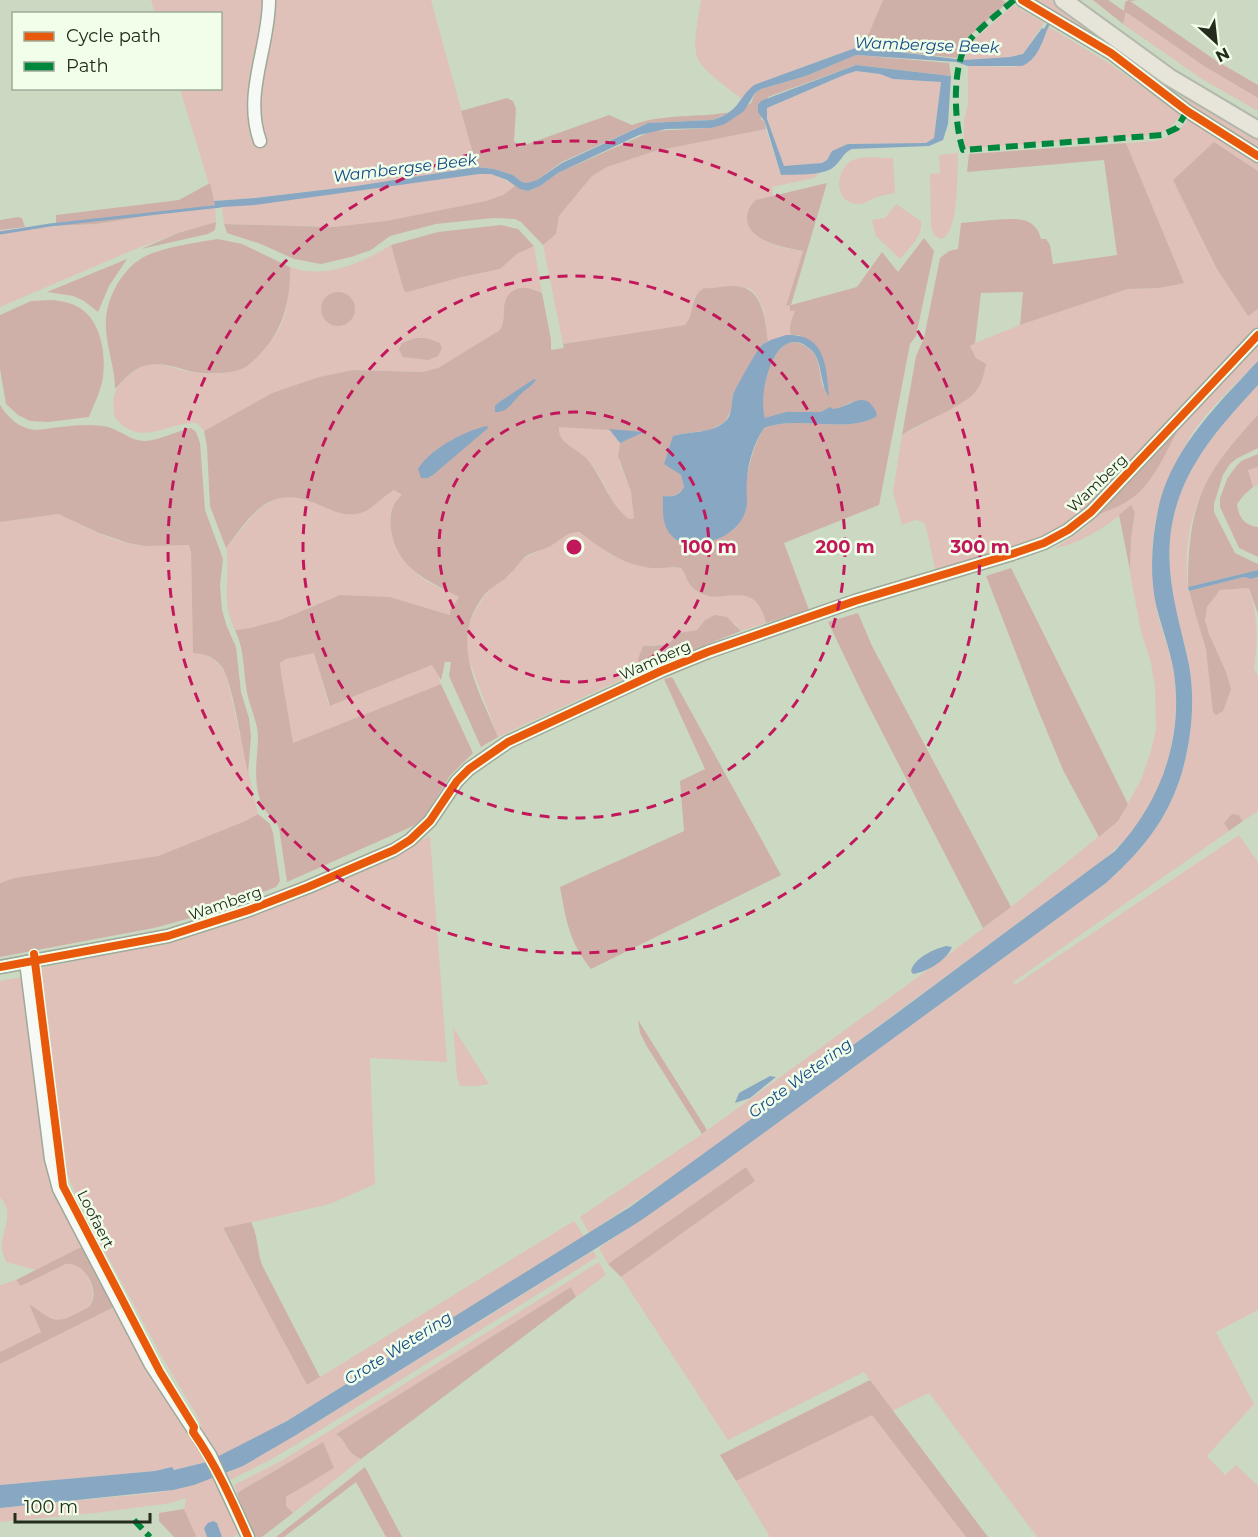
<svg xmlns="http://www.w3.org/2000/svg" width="1258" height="1537" viewBox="0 0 1258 1537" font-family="Montserrat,sans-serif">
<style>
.green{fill:#dfc1b9}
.forest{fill:#cfb0a9;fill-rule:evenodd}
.water{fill:#88a7c2;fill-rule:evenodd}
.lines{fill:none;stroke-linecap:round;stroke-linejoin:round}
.stream{stroke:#88a7c2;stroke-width:3}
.minor-casing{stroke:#9ea998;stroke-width:15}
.major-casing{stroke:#b1b8ac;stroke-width:20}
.minor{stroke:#f7f9f6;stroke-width:12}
.major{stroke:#e7e4da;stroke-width:16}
.quiet{stroke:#00873e;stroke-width:6;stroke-dasharray:12 6;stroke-linecap:butt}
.cycleway-casing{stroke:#f1feea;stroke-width:11}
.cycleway{stroke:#e8590c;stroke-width:8}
.ring{fill:none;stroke:#c2185b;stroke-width:3;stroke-dasharray:10 8}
.labels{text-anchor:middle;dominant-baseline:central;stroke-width:5;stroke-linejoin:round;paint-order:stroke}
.street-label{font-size:15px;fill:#232c1d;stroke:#f1feea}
.water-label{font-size:16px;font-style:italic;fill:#164b86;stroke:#f1feea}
.centre{fill:#c2185b;stroke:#f1feea;stroke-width:3}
.ring-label{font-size:18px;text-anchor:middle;font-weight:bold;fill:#c2185b;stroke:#f1feea;stroke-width:5;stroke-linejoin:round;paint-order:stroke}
</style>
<rect width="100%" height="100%" fill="#cbd9c3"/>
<g class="green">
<path d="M151,0h113c-4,40 -18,78 -14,118l4,-8 18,-110h159l46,167 -121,19 -101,12 -41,3 -34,-112 40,-1v-74l-65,-1z"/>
<path d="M701,0h182l-14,33 -11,14 -104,38 -12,14c-11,-9 -41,-29 -45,-42 -5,-14 2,-42 4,-57z"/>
<path d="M1034,0h18l58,43 -26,-13z"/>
<path d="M1014,5l30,18 -21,31 -13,3 -46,3 7,-18z"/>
<path d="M1126,12l78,54 54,32v13l-56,-32 -79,-55z"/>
<path d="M1049,27l58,35 75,52 -13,15 -16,6 -184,13 -5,-2v-26l4,-16v-38l46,1z"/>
<path d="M856,71l24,3 13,5 48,3 -7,56 -8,5 -78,1 -26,19 -38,4 -17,-48v-11l77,-33z"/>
<path d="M1168,84l90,56v10c-32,-20 -63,-40 -90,-66z"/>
<path d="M1188,120l70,44v7l-44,-29 -41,38 75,136 10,-7v20l-171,183 -37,25 -114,36 -10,-46 -3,-5 -8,-2 -13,5 -9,-33 9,-57 64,-34 13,-41 -6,-6 -3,-9 50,-20 108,-36 32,-1 23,-5 -57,-140c29,-2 43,0 62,-23z"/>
<path d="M766,129l15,46 39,-3 -6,6 -42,9 1,9 -20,6 -6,17c8,24 33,29 56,32l-17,55 5,-1 4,6 -5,21 1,3 -23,6c-2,-15 -3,-45 -20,-53 -6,-2 -18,-2 -25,-1 -7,0 -11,2 -19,1l-10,9 -2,18 -6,10 -123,19 -20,-99 13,-11 3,-18 33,-40 15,-9 47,-16z"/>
<path d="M958,153c-1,18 2,81 -17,86l-7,-4 -3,-7 -1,-54 10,-1 -1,-18z"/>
<path d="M893,158l2,35c-6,1 -12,2 -18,4 -6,2 -12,7 -17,7 -26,1 -26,-32 -9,-43 10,-6 30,-3 42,-3z"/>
<path d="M479,174h12l25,11 -13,10 -17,6 -100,20 -54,6 -108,-3 -2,-17z"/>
<path d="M896,204l25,17c2,16 -11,26 -21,38l-24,-23 -4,-16 13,-2z"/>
<path d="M215,205l1,17 -38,11 -45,17 -133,57v-77l96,-6z"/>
<path d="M391,245l13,45 96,-21 17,-15 17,-8 8,47 -9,-4 -29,18 -1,17 -3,6 -62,38 -16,4 -69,-2 -34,7 -47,16 -68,38 -7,-8c-30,-2 -56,26 -82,-5 -3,-17 -3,-26 9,-38 27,-27 38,-13 68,-8 12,2 26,2 37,0 9,-2 16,-11 23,-16 7,-6 16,-11 21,-18 15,-18 17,-49 17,-71 34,13 72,-4 101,-22z"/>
<path d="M1258,343v18c-22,23 -49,47 -67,74 -8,14 -25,50 -30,66 -11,32 -10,71 -5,104 3,21 13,41 17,61 9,51 -3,114 -34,157 -13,17 -28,31 -45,44l-403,297 -102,69 -9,-16 122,-83 242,-176 67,-51 107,-86 23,-41 10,-29 5,-23 -1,-41 -4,-24 -10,-32 -11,-58 1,-34 4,-27 -4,-7c-20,20 -50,38 -77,44l31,-21 13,-13 30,-14 41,-55 9,-16z"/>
<path d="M1258,385v30c-48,51 -78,98 -70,172 1,8 5,18 8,26 5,19 10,38 14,58l16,1c-7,-16 -28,-49 -18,-67 3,-5 8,-10 12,-15l29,-2c9,26 9,54 5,81l4,6v136l-15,10 -4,-6 -15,8 5,8 -216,151 2,3 224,-150 19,27v448l-42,22 38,72 -47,52 18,19 11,-10 22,21v51h-221l-108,-144 -37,18 -28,-39 -136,68 -107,-163 134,-96 -9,-14 -138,97 -9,-16 114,-78 393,-287c49,-44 75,-83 84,-150 3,-22 3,-46 -1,-68 -12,-56 -30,-102 -12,-161 15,-48 48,-83 81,-119z"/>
<path d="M559,426l50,3c3,3 7,7 9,11 4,6 -1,16 2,23 5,18 17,35 14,55l-5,1c-20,-15 -24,-41 -41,-59 -11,-12 -30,-15 -29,-34z"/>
<path d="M1258,467v18l-5,2 -5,-17z"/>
<path d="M394,490l8,5c-27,22 -3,60 15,79 9,9 31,17 42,23l-8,13v5l-61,-18 -50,-2 -60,25 -30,8 -15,2c-15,-29 -4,-53 -9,-82l29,-35 8,-7 17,-9 11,-1 19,5z"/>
<path d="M58,514c28,13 57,30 89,32 14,0 28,-3 42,-1l2,7 2,100c16,2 24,8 33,22l32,140 -15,8 -85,34 -144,22 -14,5v-361z"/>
<path d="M571,532h7l33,23 27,11 43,2c5,6 7,15 12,20 26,23 60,-16 73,35l-25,8 -6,-8 -30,-3 -8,10c-17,5 -16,2 -30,15h-19l-10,20 2,6 -142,66 -30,-80 -2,-15 3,-17 7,-16 9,-14 9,-9 15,-10 11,-15z"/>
<path d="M311,652l4,2 13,49 5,2 99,-40 4,4 5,15 -147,59 -2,-2 -12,-78 6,-4z"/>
<path d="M430,836l17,226 -77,-4 5,126 -45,20 -107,25 84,156 267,-164 10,15 -297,185 -70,37 -9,-16 -12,-28 -33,-55 -60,-111 -26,-50 -17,-42 -19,-188 142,-29 51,-16 117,-50z"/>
<path d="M22,977l26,202 38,71 -7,-2 -43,22 -30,-8c-1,-4 -4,-9 -4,-14 -1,-18 14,-36 -2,-50v-217z"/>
<path d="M453,1027l36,57 -12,2h-17l-3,-8z"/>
<path d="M593,1251l4,6 -280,175 -47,28 -40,20 -4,-7 17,-7 53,-31z"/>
<path d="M599,1262l7,13 -30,22 -5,-10 -235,147c12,10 9,18 25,25l-68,54 -7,-7 -1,-7 9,-7 32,-41 -3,-9 -86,51 -3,-8 49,-25z"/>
<path d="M73,1263c13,6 24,26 18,40 -2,5 -10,8 -14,10 -6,3 -11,7 -18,7 -10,0 -21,-10 -29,-15l11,27 -41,20v-67l16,-5 5,6 45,-22z"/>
<path d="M116,1306l91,156 -33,8 -2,-3 -17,4 -155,14v-121z"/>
<path d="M872,1414l94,123h-196l-34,-56z"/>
<path d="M217,1476l26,54 -10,7h-11l-5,-14 -13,5 3,9h-12l-11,-28 2,-11 -15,5 -76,10 -95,9v-14l154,-15 19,-3z"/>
</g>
<g class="forest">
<path d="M883,0h119l5,3 -41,36 -9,19 -99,-11 11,-14z"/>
<path d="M1093,0h15l16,11 1,-9 4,-2h9l-8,1 85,59 43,25v13l-54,-32 -78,-54 -3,12z"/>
<path d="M856,55l93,8 2,13 -95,-11 -88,32 -7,22 4,3 1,7 -111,22 -48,16 -15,9 -33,40 -3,18 -13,11 -22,-23 -6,-3 -22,-1 -57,6 -46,12 -19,14 -20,7 -30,7 -27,-5 -33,-15 -34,-11 -3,-9 108,3 54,-6 100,-20 17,-6 13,-10 4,4 8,2 12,-5 18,-13 94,-42 59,-3 40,-25 4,-10 6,-4 45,-13z"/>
<path d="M507,98l6,3 3,8 -2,32 5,6 90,-32 23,10c33,-12 66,-7 99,-13l-19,8 -64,3 -86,39 -25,18 -10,3 -5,-1 -9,-7 -19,-6 -17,-2 -16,-56z"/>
<path d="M1214,142l44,29v138l-10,7 -31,-47 -44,-89z"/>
<path d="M1126,143l58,140 -24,5 -32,1 -108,36 3,-33 -42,1 -6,50 -5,3 6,12 10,6c-2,9 -4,20 -10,27 -12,16 -55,31 -74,44l14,-79 8,-18 16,-80 9,-7 9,-2 3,-26c14,-1 51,-6 62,-3 10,2 16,10 18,19h5l4,6 3,19 64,-9 -13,-95 -137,12 2,-18z"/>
<path d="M210,183l5,22 -119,19 -40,2v-11l123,-15z"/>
<path d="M827,183l-36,122 66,-18 25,-35 16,20 26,-34 10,13 -18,85 -6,8 -31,161 -95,38 25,67 -43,13c-13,-51 -47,-11 -73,-35 -6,-5 -7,-14 -12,-20 -10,-2 -19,1 -29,0 -30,-3 -50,-19 -73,-36 -15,0 -20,11 -33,16 -7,3 -14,4 -21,9 -6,5 -9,11 -15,17 -7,8 -18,12 -25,20 -38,47 -6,95 13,143l-17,10 -32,-71 2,-14h-6l-4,18 -9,-15 -102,41 -16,-53 -28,6 -6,4 1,9 12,71 148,-59 32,69 -23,23 -25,40 -12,10 -126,56 -8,-54c-4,-10 -15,-15 -18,-25 -8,-23 -4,-42 -3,-65 0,-16 -8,-30 -11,-45 -4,-22 -2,-42 -12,-63l15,-2 30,-8 60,-25 50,2 60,18v-4l9,-14c-32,-17 -61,-27 -68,-67 -2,-14 0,-26 11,-35l-8,-5c-13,7 -23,23 -39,24 -14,2 -28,-6 -40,-11 -46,-19 -64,12 -89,45l-16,-42 -3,-59 -3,-16 68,-38 47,-16 34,-7 69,2 16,-4 62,-38c8,-12 -2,-31 14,-40 10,-5 19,-1 28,3l9,47v10l13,-2 -1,-4 122,-19c12,-14 3,-27 19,-37 10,1 19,-2 29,-2 30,-1 32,33 35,55l-6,4 -29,49 -1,15 -7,13 -15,8 -35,5 -10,29 16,11 3,12c-5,8 -11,10 -21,9l66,37c22,-16 15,-33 18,-56 3,-17 8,-35 17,-49 35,-13 79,6 112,-11l-24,-15 -15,7 -16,3h-35l-19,7 -3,-1c-5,-19 6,-87 37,-74 5,2 11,6 14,11 5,10 5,22 8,33 10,-23 -10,-37 -24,-53h-8c-3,-9 1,-16 4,-24h-5v-6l-4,1 17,-55c-18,-3 -58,-10 -56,-35 1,-6 4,-12 9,-16zM559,427l84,5 -23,11 -2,13 13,36 3,26 -5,1c-19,-14 -26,-40 -41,-59 -10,-12 -30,-15 -29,-33zM454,438l-21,37 -5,3h-7l22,-31z"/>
<path d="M18,217l4,1 3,9 -25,3v-10z"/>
<path d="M216,222l-1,8 -7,4 -67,15 37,-16z"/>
<path d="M501,225l17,4 16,17 -17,8 -17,15 -38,8 -55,15 -3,-1 -13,-46 47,-13z"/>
<path d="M218,239l24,5 48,23c1,33 -7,65 -32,89 -4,4 -9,9 -14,12 -12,5 -28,6 -41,5 -19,-1 -36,-12 -55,-8 -14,2 -23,14 -33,24 0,-21 -8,-40 -9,-60 -2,-26 13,-57 36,-71 16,-10 57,-16 76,-19z"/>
<path d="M127,259l-18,27 -11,26 -14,-11 -11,-5 -26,-4z"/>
<circle cx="338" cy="309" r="17"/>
<path d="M53,300c9,1 19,3 27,8 21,13 26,46 23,69 -2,14 -9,27 -14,40l-41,5 -18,-1 -12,-6 -12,-11 -6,-35v-54l31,-14z"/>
<path d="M416,338h10l14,5 2,5 -4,8 -10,4 -25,-3 -4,-8 3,-6z"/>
<path d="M0,405c8,13 19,23 35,25 21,-2 56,-9 76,-2 12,4 20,13 34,13 16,-1 31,-10 46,-13l5,4 4,11 5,67 18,49 -3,26 2,25 5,17 9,20 5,45 8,26 2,19 -3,36c-5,-21 -16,-93 -26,-106 -9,-11 -17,-13 -29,-14l-2,-101 -2,-7 -44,1 -17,-3 -29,-10 -41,-19 -58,8z"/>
<path d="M1258,415v33l-22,11 -6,5 -7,11 -9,29v8l21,41 23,11v6l-70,17c0,-83 14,-112 70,-172z"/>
<path d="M1178,430c-14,25 -25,55 -50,71 -9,6 -20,9 -30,14z"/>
<path d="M1258,454v13l-10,3 5,17 -9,8 -7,9c2,14 7,21 21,23v30l-19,-9 -19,-41v-9l7,-19 7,-10 7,-8z"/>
<path d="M1131,505l4,7 -4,27 -1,31 -11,-55z"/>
<path d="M1011,568l117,236 -10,17 -19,16 -36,-67 -27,-65 -50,-129z"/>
<path d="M1244,577l7,2 7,-2v37l-9,-26 -29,2 -13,17 -2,13 4,14 17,38 5,17 -8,22 -7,4 -3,-3 -7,-62 -17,-59z"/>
<path d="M858,613l14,33 139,261 -28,21 -118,-229 -37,-77z"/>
<path d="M715,615l12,2 14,14 -101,40 -2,-12 5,-13 24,-1 13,-12 17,-3 8,-10z"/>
<path d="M672,677l109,198 -190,94c-22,-27 -25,-49 -31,-82l124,-56 -4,-50 25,-12 -41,-90z"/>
<path d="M258,814l12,10 3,9 7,48 -4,6 -67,26 -55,15 -154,29v-74l14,-5 144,-22 85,-34z"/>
<path d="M1232,814l7,1 4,6 -14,10 -5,-8z"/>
<path d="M638,1020l69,110 -5,4 -56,-89 -6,-12z"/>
<path d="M746,1167l9,14 -134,96 -13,-13z"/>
<path d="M251,1222c7,14 6,28 11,43l58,112 -13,8 -84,-157z"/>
<path d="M79,1248h4l3,2 30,56 -116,58v-12l41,-20 -12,-28c8,5 16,12 24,15 8,2 15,-1 22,-5 5,-3 13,-5 16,-10 9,-15 -8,-43 -25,-40l-45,22 -5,-6z"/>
<path d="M571,1287l5,10 -215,162c-17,-8 -12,-15 -25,-25z"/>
<path d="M870,1380l118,157h-22l-94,-122 -136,66 -16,-26z"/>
<path d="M323,1442l11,26 -48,29v9l7,7 -31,24h-10l-15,-44z"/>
<path d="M365,1467l37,70h-16l-30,-55 -72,55h-8z"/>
<path d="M184,1509l12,27 -1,1h-21l-15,-16v-8z"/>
</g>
<g class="water">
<path d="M1042,28l5,2c-5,13 -10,30 -25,36h-54l-12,-4 -100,-7 -50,21 -45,13 -6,4 -11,18 -19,13 -14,4 -45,1 -27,6 -81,38 -18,13 -12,5 -8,-2 -13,-9 -16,-6h-12l-224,31 -33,2 -7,-2 -1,-4 41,-3 101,-12 121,-19 17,2 19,6 9,7 5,1 10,-3 25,-17 86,-40 64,-3c28,-8 24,-20 42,-35l104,-38 106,13 46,-3 13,-3z"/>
<path d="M856,65l95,11 -3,48 -5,16 -14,6 -77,3c-10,4 -12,15 -21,20 -13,7 -35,5 -50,6l-16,-53 -7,-10v-7l3,-4zM856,71l24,3 13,5 48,3 -7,56 -8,5 -78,1 -16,7 -5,9 -5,3 -38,3 -17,-47v-11l77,-33z"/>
<path d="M786,335c39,-2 40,30 43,60l-1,1c-8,-14 -6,-32 -14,-43 -3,-4 -8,-7 -11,-9 -32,-15 -45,55 -38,74l21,-6h35l9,-5 3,2c19,-2 32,-22 44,5l-1,3c-32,17 -77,-2 -112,11 -10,15 -16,34 -17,52 -1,8 0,16 0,23 -2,24 -24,37 -45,40 -11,2 -22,1 -30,-7 -11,-11 -9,-26 -9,-40 10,1 16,0 21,-9l-3,-12 -17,-11 9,-28c16,-5 34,-2 49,-12 11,-7 9,-18 11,-29 1,-4 24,-45 28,-49 6,-6 17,-8 25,-11z"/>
<path d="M1258,361v24c-33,36 -66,71 -81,119 -18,59 0,105 12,161 4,22 4,46 1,68 -9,67 -35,106 -84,150l-393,287 -73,51 -344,214 -53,31 -49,19 -21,5 -173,18v-23l155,-14 17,-4 2,3 33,-8 80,-41 343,-214 263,-191 222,-165c47,-50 70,-116 58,-184 -4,-21 -12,-41 -17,-62 -7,-34 -4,-70 4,-104 16,-57 59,-98 98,-140z"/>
<path d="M534,379l2,1c-4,6 -9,8 -14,13 -10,8 -13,20 -27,19v-6l3,-3z"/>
<path d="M487,426l1,2 -55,47 -5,3h-7l-3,-9c12,-20 46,-38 69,-43z"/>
<path d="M609,429l35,3 -24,11z"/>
<path d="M1258,570v7l-7,2 -7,-2 -55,14 -1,-4z"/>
<path d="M946,946l6,1c-5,13 -25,25 -39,27l-2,-3c3,-13 23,-22 35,-25z"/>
<path d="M770,1076l6,1 -26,21 -15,5 4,-10z"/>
<path d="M213,1521l4,2 5,14h-15l-3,-9 4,-5z"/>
</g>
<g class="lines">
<g class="stream">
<path d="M1044,32l4,-7"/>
<path d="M0,233l50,-8 171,-19"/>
</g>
<defs>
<g id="minor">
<path d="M1022,0l89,53 76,58 71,45"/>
<path d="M260,141c-17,-48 9,-93 9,-141"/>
<path d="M26,962l25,197 8,30 92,176 59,90 38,82"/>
<path d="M0,967l168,-31 81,-26 59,-23 86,-37 16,-10 20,-19 27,-40 12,-12 39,-27 153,-71 47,-19 147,-51 157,-47 32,-11 24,-13 23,-18 167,-177"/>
</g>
<path id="major" d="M1063,0l106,77 89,53"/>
</defs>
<use href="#minor" class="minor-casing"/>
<use href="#major" class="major-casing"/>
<use href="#minor" class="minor"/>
<use href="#major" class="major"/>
<g class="quiet">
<path d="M1014,0c-15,13 -33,26 -45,41 -18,23 -15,83 -6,109l199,-15 15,-7 10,-17"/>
<path d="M134,1520l16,17"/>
</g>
<defs>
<g id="cycleway">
<path d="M1022,0l89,53 76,58 71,45"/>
<path d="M34,954l29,232 97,186 34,55 -1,5c23,33 39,68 55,105"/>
<path d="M0,967l168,-31 81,-26 59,-23 86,-37 16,-10 20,-19 27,-40 12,-12 39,-27 153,-71 47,-19 147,-51 157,-47 32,-11 24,-13 23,-18 167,-177"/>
</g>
</defs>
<use href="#cycleway" class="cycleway-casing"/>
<use href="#cycleway" class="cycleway"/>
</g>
<g class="ring">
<circle cx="574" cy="547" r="135"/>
<circle cx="574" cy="547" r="271"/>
<circle cx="574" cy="547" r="406"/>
</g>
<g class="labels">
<g class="street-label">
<text transform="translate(1097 483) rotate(-44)">Wamberg</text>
<text transform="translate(655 660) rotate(-24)">Wamberg</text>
<text transform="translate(225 903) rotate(-19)">Wamberg</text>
<text transform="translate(96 1219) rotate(63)">Loofaert</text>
</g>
<g class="water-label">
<text transform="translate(927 45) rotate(2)">Wambergse Beek</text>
<text transform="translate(405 168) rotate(-7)">Wambergse Beek</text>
<text transform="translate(800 1078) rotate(-36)">Grote Wetering</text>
<text transform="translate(398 1348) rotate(-32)">Grote Wetering</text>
</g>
</g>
<circle cx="574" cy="547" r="9" class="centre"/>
<g class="ring-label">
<text x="709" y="553">100 m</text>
<text x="845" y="553">200 m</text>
<text x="980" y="553">300 m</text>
</g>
<rect x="12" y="12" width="210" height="78" fill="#f1feea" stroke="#9faa98" stroke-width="1.5"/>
<rect x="24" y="32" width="30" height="9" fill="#e8590c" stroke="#9faa98" stroke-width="1.5"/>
<text x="66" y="42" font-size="18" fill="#232c1d">Cycle path</text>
<rect x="24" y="62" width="30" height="9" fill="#00873e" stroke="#9faa98" stroke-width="1.5"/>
<text x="66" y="72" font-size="18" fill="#232c1d">Path</text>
<g transform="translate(1216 42) rotate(153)" stroke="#f1feea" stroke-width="4.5" paint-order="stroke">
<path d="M0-4.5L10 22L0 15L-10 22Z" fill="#232c1d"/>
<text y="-9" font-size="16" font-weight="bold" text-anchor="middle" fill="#232c1d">N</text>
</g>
<path d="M15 1513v9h135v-9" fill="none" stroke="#232c1d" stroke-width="3"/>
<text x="24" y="1513" font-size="18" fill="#232c1d" stroke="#f1feea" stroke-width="4.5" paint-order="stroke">100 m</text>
</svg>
